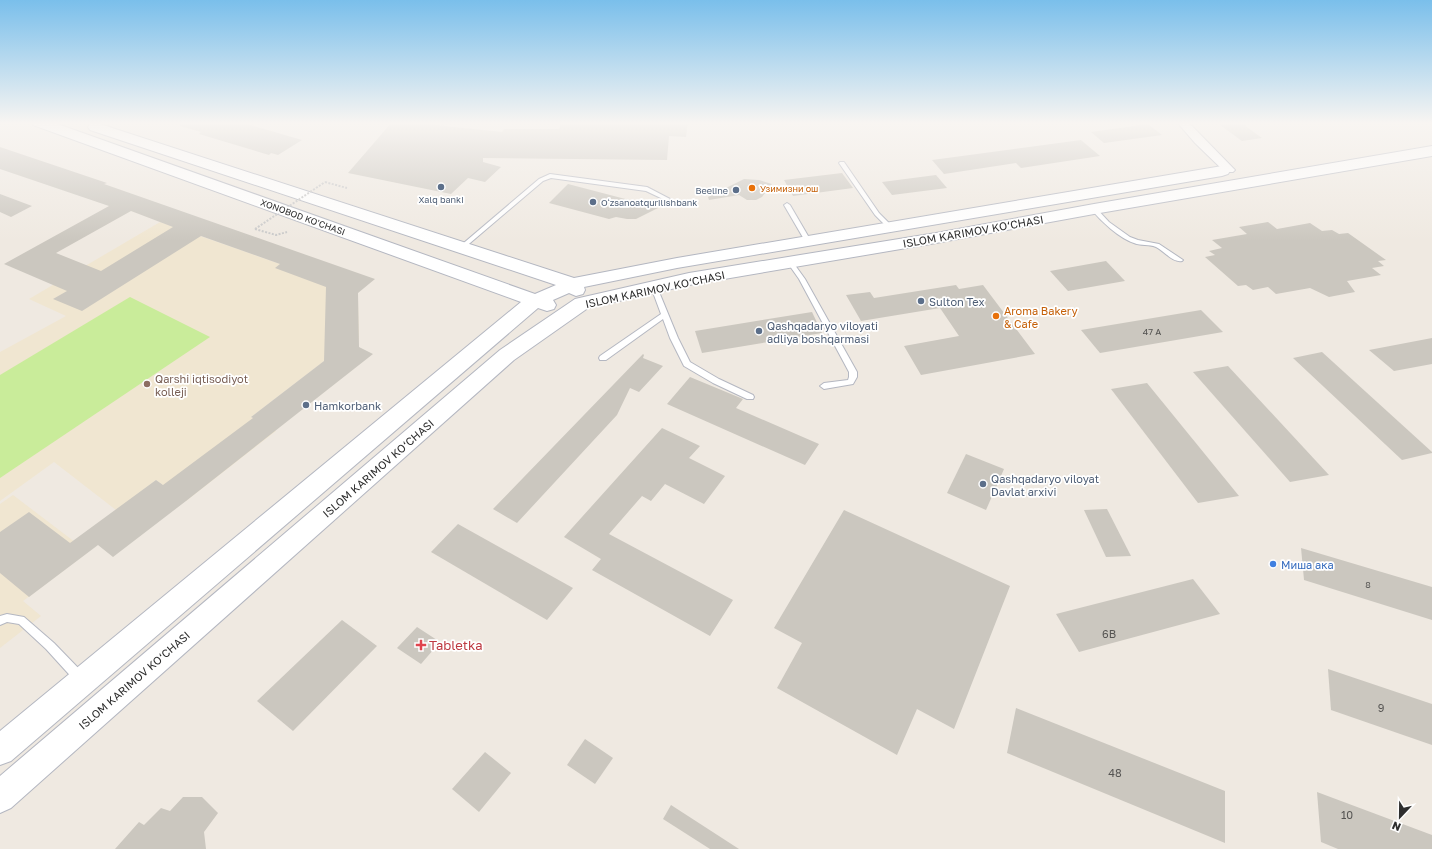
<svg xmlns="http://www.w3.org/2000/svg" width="1432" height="849" viewBox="0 0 1432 849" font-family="'Golos Text',sans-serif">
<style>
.education{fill:#f0e6d1}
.pitch{fill:#c9ec9a}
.building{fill:#cbc7bf;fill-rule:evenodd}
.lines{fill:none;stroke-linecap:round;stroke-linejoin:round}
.lane-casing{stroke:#b4b7c1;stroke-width:2}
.street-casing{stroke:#b4b7c1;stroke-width:2}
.secondary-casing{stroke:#b4b7c1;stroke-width:2}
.path{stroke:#c9c9c9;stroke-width:2;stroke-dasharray:2 1.5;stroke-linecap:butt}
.lane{fill:#fff;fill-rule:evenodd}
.street{fill:#fff;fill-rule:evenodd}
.secondary{fill:#fff;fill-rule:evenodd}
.path-bridge{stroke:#c9c9c9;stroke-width:2;stroke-dasharray:2 1.5;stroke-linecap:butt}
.service-dot{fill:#5c6f8a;stroke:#fff;stroke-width:1.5}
.food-dot{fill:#e8710a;stroke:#fff;stroke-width:1.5}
.education-dot{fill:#8d6e63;stroke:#fff;stroke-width:1.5}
.shop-dot{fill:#3f7fe0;stroke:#fff;stroke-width:1.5}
.health-dot{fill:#e0444e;stroke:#fff;stroke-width:1.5}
.labels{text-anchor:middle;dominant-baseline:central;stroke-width:3.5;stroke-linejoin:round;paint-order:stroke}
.far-food-label{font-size:9px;fill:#c56008;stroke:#fff;text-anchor:start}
.far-service-label{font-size:9px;fill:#4e5e75;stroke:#fff;text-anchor:end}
.far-street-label{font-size:9px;fill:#2e2e2e;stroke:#fff}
.number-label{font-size:9px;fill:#555452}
.street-label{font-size:11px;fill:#2e2e2e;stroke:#fff}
.service-label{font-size:11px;fill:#4e5e75;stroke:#fff;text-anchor:start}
.food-label{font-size:11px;fill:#c56008;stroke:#fff;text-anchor:start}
.education-label{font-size:11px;fill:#785e54;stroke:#fff;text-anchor:start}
.shop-label{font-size:11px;fill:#366cbe;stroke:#fff;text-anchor:start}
.near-number-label{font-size:11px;fill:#555452}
.near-health-label{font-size:13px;fill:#be3a42;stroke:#fff;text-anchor:start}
</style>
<rect width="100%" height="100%" fill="#efe9e1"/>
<g class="education">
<path d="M160,222l120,42 73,33 1,4 4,-1 1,39 -10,3 -98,75 25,14 -90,70 -30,-21 -40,30 -62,-48 -54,39v-149l66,-36 -37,-17z"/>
<path d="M13,495l75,57 -65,49 18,15 -41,32v-144z"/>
</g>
<path class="pitch" d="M130,297l80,40 -210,141v-103z"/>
<g class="building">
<path d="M180,122h60l62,18 -24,15 -7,-2 -2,2 -70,-21 2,-2 -21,-6z"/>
<path d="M392,122h15l95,10 2,-3h55l3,-7h126l-2,15 -17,-1 -2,24 -184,-2v4l18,5 -16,15 -17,-4 -17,16 -103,-21z"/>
<path d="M1216,122h24l22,16 -20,3z"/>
<path d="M1148,124l14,11 -58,8 -13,-11z"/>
<path d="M1081,140l19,16 -79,12 -5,-5 -72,11 -12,-14z"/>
<path d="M0,147l107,36 -3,1 271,95 -17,14 1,54 14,7 -187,147 -73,56 -15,-12 -69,52 -29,-24v-41l29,-20 41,31 86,-63 7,5 90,-67 -2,-1 73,-56 2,-74 -51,-19 5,-4 -79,-28 -119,75 -29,-12 14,-8 -63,-27 105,-58 -109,-37zM131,211l42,16 -72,44 -45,-18z"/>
<path d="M842,173l11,15 -60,8 -9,-16z"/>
<path d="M936,175l11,13 -55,7 -10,-13z"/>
<path d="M744,179l15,1 13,4 -10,13 -6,3h-9l-8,-5 -30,5 -1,-3z"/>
<path d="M568,184l65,17 25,7 -22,11h-9l-11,-2 -7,2 -60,-16z"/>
<path d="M0,194l32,12 -21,11 -11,-5z"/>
<path d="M1268,222l9,7 33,-6 12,8 10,-1 7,4 9,-1 38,27 -8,1 6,5 -12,2 9,7 -34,6 8,11 -26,5 -19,-9 -34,6 -8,-7 -15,3 -7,-5 -8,1 -33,-29 10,-2 -6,-4 13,-3 -10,-8 35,-6 -8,-7z"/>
<path d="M1106,261l19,20 -57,10 -18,-20z"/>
<path d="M956,285l3,4 24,-4 52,69 -114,21 -17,-29 55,-10 -19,-28 -79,13 -15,-26 24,-3 4,6z"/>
<path d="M1201,310l22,22 -123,21 -19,-23z"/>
<path d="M812,312l10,21 -120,20 -7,-22z"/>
<path d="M1432,338v26l-38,7 -25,-21z"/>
<path d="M1322,352l110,100v1l-30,7 -109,-102z"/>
<path d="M643,354l1,1 -1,3 20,8 -24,26 -9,-4 -13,27 -100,108 -24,-14z"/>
<path d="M1228,366l101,109 -39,7 -97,-110z"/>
<path d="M690,377l53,22 -7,9 83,36 -14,21 -138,-61z"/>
<path d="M1147,383l92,113 -41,7 -87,-114z"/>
<path d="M662,428l38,18 -11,12 36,18 -21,28 -39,-20 -14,17 -9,-5 -33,38 124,66 -23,36 -118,-66 9,-11 -37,-22z"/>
<path d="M966,454l38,15 -18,41 -39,-17z"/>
<path d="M1107,509l24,47 -25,1 -22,-47z"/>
<path d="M844,510l166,76 -56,143 -37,-20 -20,46 -120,-67 25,-45 -28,-15z"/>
<path d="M458,524l115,64 -26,32 -116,-68z"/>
<path d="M1301,548l131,39v33l-128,-40z"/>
<path d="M1193,579l27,35 -141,38 -23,-38z"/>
<path d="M342,620l35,26 -84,85 -36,-30z"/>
<path d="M417,627l23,15 -19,22 -24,-16z"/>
<path d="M1328,669l104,35v41l-101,-35z"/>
<path d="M1016,708l209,83v52l-218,-90z"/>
<path d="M585,739l28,19 -18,26 -28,-19z"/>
<path d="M485,752l26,21 -32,39 -27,-23z"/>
<path d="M1317,792l115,43v14h-94l-17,-7z"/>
<path d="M183,797h19l16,16 -14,19 2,17h-91l24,-27 5,3 17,-17 9,3z"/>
<path d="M671,805l68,44h-29l-47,-30z"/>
</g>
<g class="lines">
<defs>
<g id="lane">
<path d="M840,162h4l35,51 14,14v2h-4l-14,-14 -36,-52z"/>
<path d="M550,174l97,13 23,12 -3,2 -2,-1 -19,-9 -95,-13 -8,3 -80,68h-4v-2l80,-68z"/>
<path d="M787,203l3,2 21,36 -1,1 -2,1 -3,-2 -21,-36z"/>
<path d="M1094,207l2,1 13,14 21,15 8,3 21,4 24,16 -1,1c-9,2 -18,-10 -26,-14 -7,-3 -15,-1 -22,-4 -15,-5 -33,-22 -43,-34z"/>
<path d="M790,260l2,1 13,18 52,93v5l-4,7 -29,5 -4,-3 4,-3 24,-3 1,-3v-5l-50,-93 -12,-17z"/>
<path d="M654,285l3,2 21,51 12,24 29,17 34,16 1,2 -1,2h-6l-34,-16 -29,-17 -14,-28 -7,-19 -57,41h-6l-1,-2 1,-2 61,-42 -10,-27z"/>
<path d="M7,614l17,3 30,26 30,31 1,4 -1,4 -4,1 -4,-1 -30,-33 -27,-25 -12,-2 -7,3v-9z"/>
</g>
<path id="street" d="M1177,122h11l45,46 2,2 -2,2h-8l-30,-29z"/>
<g id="secondary">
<path d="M31,122h21l483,172 21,-9 -466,-155 -2,-3 2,-3 5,-1 5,1 474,154 103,-20 545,-92 6,2 2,3 -2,3 -6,2 -545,92 -93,19 1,3 -2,4 -7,2 -7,-3 -16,7 3,5 -2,4 -7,2 -9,-3 -527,453 -11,4v-34l521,-429 -488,-177z"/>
<path d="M1432,146v10l-338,58 -158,29 -247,42 -101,23 -74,52 -503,448 -11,5v-37l500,-426 75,-51 114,-26 247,-40 158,-29z"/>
</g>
</defs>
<use href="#lane" class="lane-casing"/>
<use href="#street" class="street-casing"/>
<use href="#secondary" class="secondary-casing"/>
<g class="path">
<path d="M325,182l22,6"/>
<path d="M255,229l21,6 11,-3"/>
</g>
<use href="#lane" class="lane"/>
<use href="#street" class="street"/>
<use href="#secondary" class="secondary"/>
<path class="path-bridge" d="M255,229l70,-47"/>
</g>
<linearGradient id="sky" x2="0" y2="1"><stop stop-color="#7abfeb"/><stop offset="0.51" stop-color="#f8f5f2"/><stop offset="1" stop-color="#f8f5f2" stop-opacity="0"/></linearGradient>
<rect width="1432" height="241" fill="url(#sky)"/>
<g class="service-dot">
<circle cx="441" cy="187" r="4"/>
<circle cx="736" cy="190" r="4"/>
<circle cx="593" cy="202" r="4"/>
<circle cx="921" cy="301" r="4"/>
<circle cx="759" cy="331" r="4"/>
<circle cx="306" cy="405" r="4"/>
<circle cx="983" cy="484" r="4"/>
</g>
<g class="food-dot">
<circle cx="752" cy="188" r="4"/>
<circle cx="996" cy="316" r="4"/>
</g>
<circle class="education-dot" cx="147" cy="384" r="4"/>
<circle class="shop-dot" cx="1273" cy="564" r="4"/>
<path class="health-dot" d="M419 639h4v4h4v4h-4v4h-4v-4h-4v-4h4z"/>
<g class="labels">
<g class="far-food-label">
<text x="760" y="188">Узимизни ош</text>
</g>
<g class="far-service-label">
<text x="728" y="190">Beeline</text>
<text x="441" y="199" text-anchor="middle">Xalq banki</text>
<text x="601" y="202" text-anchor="start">Oʻzsanoatqurilishbank</text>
</g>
<g class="far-street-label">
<text transform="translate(303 217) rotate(20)">XONOBOD KO'CHASI</text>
</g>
<g class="number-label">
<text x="1152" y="331">47 А</text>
<text x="1368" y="584">8</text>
</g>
<g class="street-label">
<text transform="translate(973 231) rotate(-10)">ISLOM KARIMOV KO‘CHASI</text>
<text transform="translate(655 289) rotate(-12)">ISLOM KARIMOV KO‘CHASI</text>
<text transform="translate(378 468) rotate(-41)">ISLOM KARIMOV KO‘CHASI</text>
<text transform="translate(134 680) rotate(-41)">ISLOM KARIMOV KO‘CHASI</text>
</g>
<g class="service-label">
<text x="929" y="301">Sulton Tex</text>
<text x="767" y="325">Qashqadaryo viloyati<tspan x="767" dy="13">adliya boshqarmasi</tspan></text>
<text x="314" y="405">Hamkorbank</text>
<text x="991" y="478">Qashqadaryo viloyat<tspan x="991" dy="13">Davlat arxivi</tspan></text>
</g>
<g class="food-label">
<text x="1004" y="310">Aroma Bakery<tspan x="1004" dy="13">&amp; Cafe</tspan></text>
</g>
<g class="education-label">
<text x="155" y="378">Qarshi iqtisodiyot<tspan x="155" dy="13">kolleji</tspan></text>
</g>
<g class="shop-label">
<text x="1281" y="564">Миша ака</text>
</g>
<g class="near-number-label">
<text x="1109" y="633">6B</text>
<text x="1381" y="707">9</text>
<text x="1115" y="772">48</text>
<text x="1347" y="814">10</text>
</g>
<g class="near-health-label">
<text x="429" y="645">Tabletka</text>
</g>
</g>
<g transform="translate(1400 817) rotate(202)" stroke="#ffffff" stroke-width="3" paint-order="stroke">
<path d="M0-3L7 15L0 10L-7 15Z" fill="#2e2e2e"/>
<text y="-6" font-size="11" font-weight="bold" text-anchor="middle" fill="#2e2e2e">N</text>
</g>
</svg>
